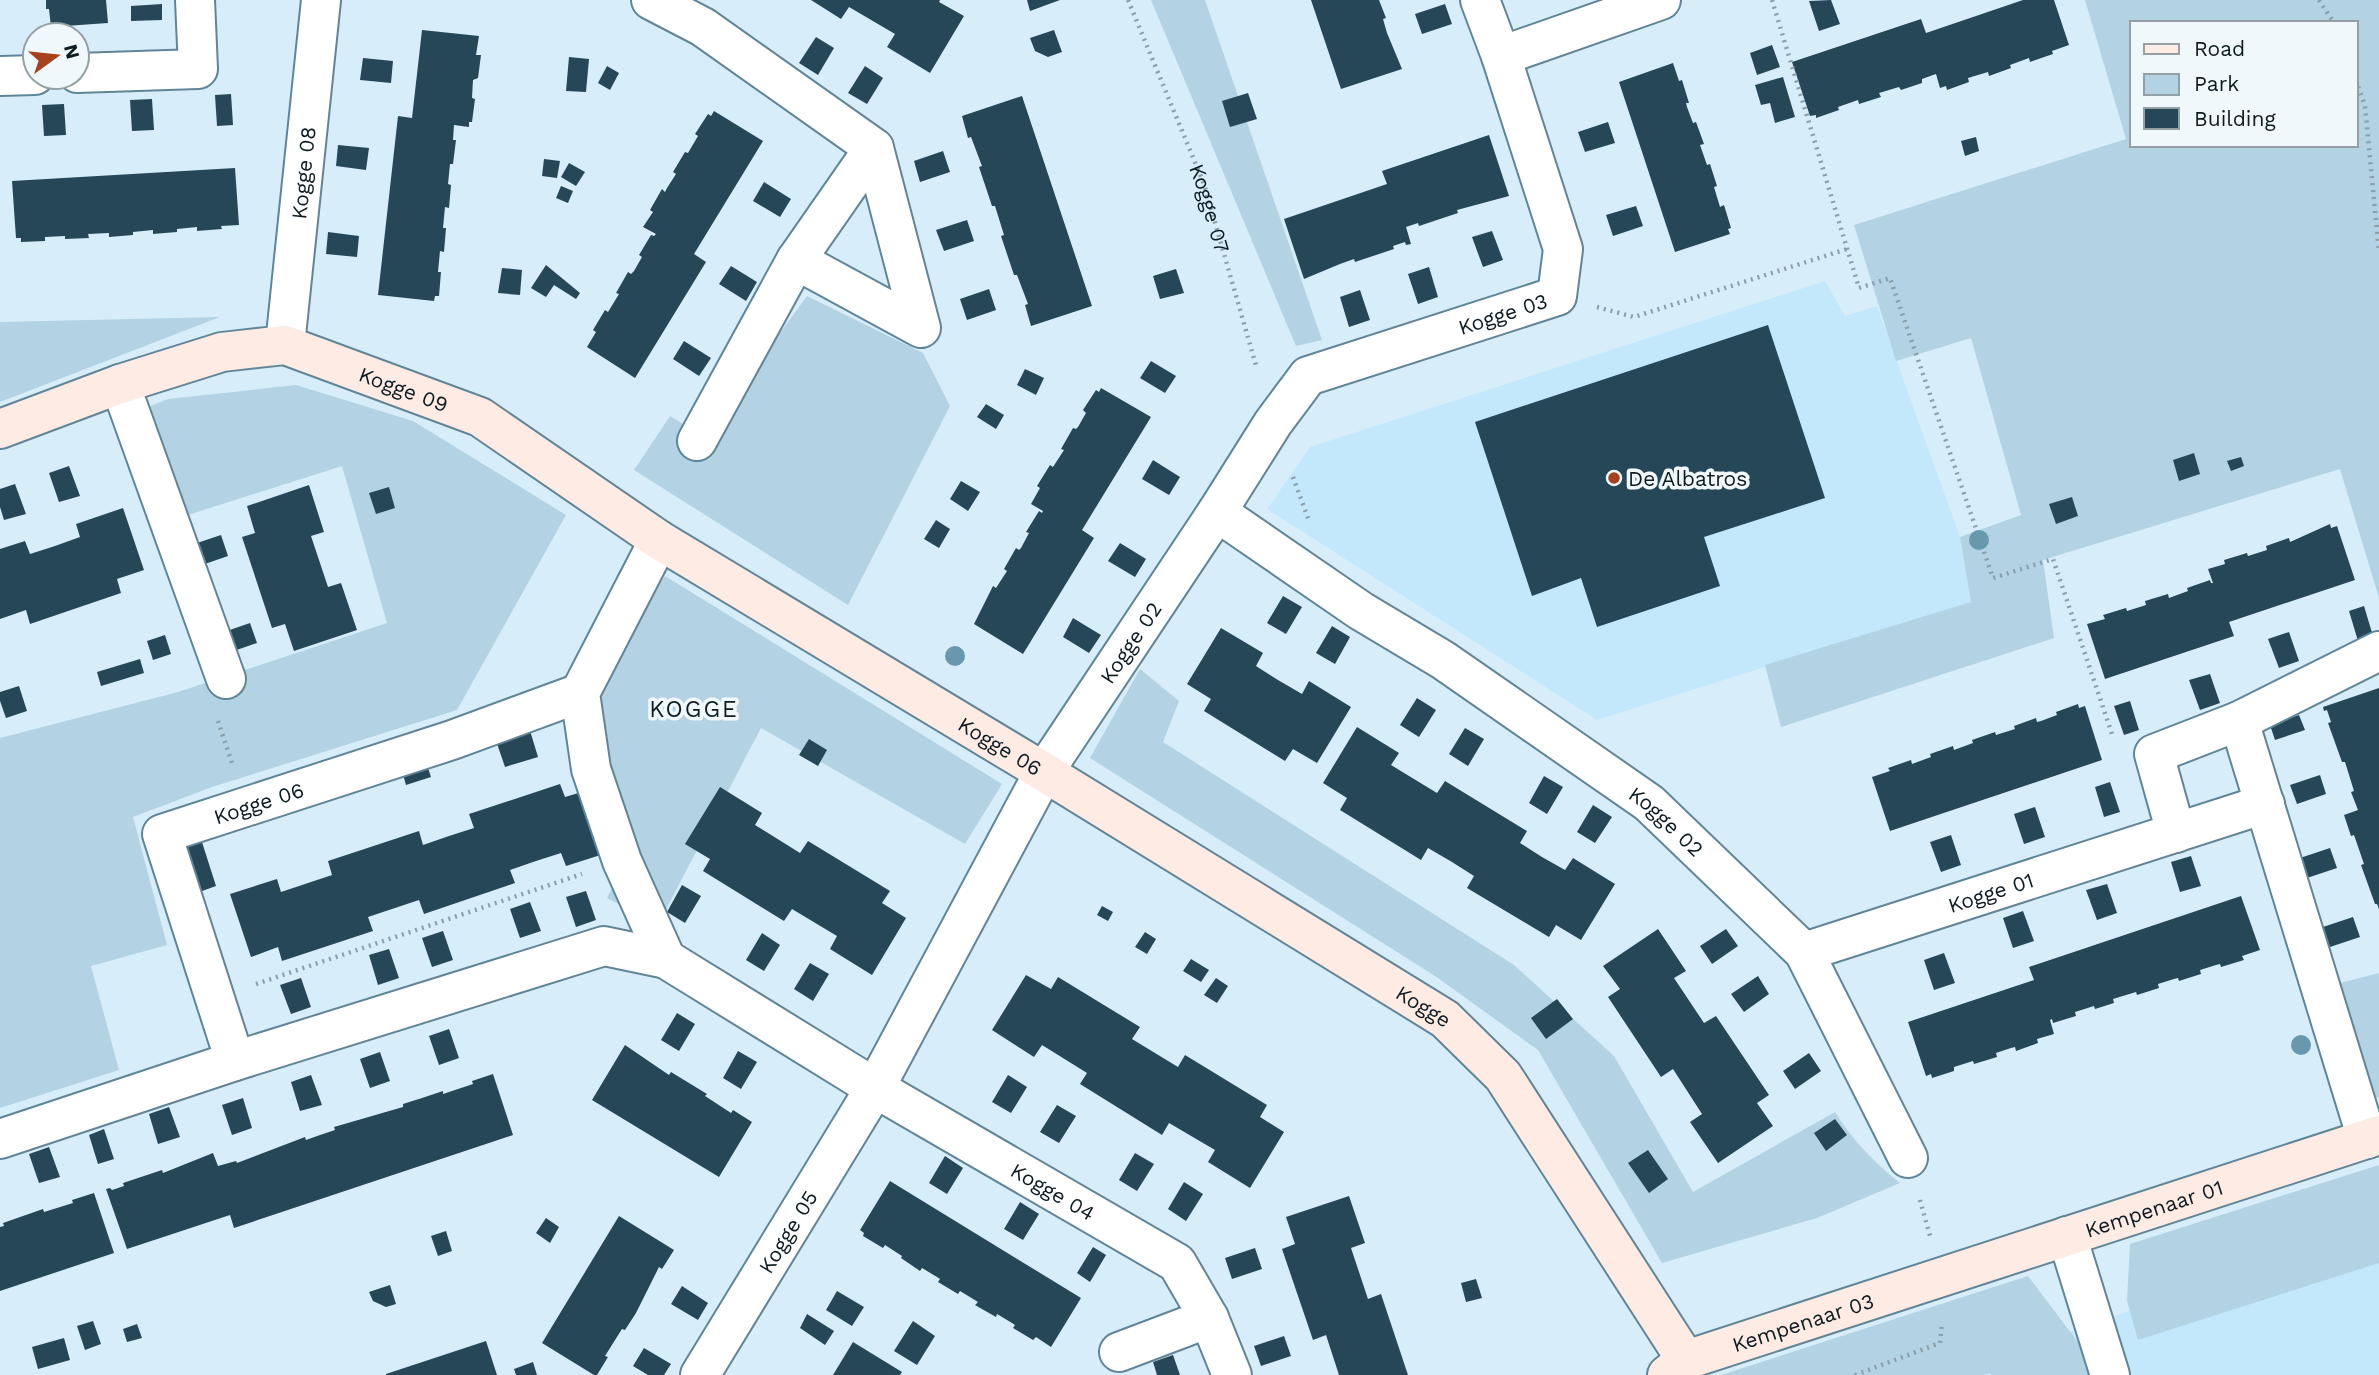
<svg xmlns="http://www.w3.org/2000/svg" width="2379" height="1375" viewBox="0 0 2379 1375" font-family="'Work Sans',sans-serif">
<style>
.built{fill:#c3e8fc}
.green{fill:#b3d2e3;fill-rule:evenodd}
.building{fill:#254758}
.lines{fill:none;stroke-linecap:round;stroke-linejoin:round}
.street-casing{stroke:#618598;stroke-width:42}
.secondary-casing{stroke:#618598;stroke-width:42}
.path{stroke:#8a9ea8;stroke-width:4.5;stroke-dasharray:2 5;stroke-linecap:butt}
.street{stroke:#fff;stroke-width:38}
.secondary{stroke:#feebe4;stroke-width:38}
.tree{fill:#6798ad}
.poi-dot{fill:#a8411e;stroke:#f0f8fc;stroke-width:2.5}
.labels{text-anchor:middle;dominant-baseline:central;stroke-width:7;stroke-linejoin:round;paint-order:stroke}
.street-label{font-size:21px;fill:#0d1b22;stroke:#f0f8fc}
.poi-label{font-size:21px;fill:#0d1b22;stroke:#f0f8fc;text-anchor:start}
.neighbourhood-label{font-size:23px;letter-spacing:2px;fill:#0d1b22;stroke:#f0f8fc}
</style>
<rect width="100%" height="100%" fill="#d7eefa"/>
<g class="built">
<path d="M1825,281l20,35 32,-10 83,231 11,65 -374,118 -330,-211 43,-62z"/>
<path d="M2379,1222v153h-431z"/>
</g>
<g class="green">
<path d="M1151,0h54l117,340 -26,6z"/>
<path d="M2085,0h294v598l-39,-129 -297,91 11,78 -273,89 -16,-62 206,-63 -11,-65 61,-22 -50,-177 -75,23 -42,-136 272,-86zM2132,23h224v122h-224z"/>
<path d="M807,296l116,57 27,53 -102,199 -214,-135 36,-54 34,21z"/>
<path d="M220,317l-220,85v-80z"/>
<path d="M296,385l117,36 153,94 -109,195 -245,77 -79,30 34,128 -76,21 28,104 -119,38v-370l178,-46 209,-69 -45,-157 -173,55 -36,-108 35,-14z"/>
<path d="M665,576l337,208 -37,60 -204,-116 -98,187 -14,5 -42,-22 29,-58 -50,-135z"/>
<path d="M1140,669l39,32 -16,41 351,223 100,91 79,136 142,-80c17,28 40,51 65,71l-83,35 -155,45 -124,-213 -103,-74 -345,-218z"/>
<path d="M2379,973v124l-5,2 -34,-116z"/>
<path d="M2379,1165v98l-241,77 -11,-39 3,-57z"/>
<path d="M2028,1276l56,74 4,25h-97l-1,-2 -7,2h-262z"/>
</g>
<g class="building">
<path d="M46,0h60l2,23 -57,4 -2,-18h-3z"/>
<path d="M811,0h129l-1,2 25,14 -34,57 -43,-26 8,-13 -46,-27 -8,12z"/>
<path d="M1027,0h33l-30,11z"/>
<path d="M1311,0h68l7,18 -3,1 4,14 15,36 -61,20z"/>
<path d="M1831,0l9,24 -21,7 -10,-30z"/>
<path d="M2023,0h31l15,45 -17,6 1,3 -23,8 -1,-4 -19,7 1,3 -22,8 -1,-4 -20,6 1,4 -22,8 -1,-4 -6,2 -4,-14 -14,5v4l-21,7 -2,-3 -20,6 2,4 -22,7 -1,-4 -20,7 1,3 -23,8v-3l-6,1 -18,-54 129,-43 5,14z"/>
<path d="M162,4v16l-31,1v-15z"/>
<path d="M1445,4l7,20 -30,10 -7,-20z"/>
<path d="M422,30l57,6 -3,19h5l-3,23 -5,2 -1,18 3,1 -3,23h-3v5l-15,-2 -1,15h3l-3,24h-3l-2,20 3,1 -2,23 -4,-1 -2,21h3l-2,24 -4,-1 -2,21h3l-2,24h-4l-1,5 -56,-6 20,-179 14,2z"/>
<path d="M1054,30l8,22 -14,5 -13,-6 -5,-13z"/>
<path d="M816,37l18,11 -16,27 -19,-12z"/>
<path d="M1772,45l8,22 -23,8 -7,-22z"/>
<path d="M569,57l20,2 -3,33 -20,-1z"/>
<path d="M363,58l30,3 -2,22 -31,-3z"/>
<path d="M1673,63l6,18 3,-1 7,23h-3l1,4 6,16 3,-1 8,22 -4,1 7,20 3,-1 7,22 -3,1 6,20 4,-2 7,23 -3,1 2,5 -55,18 -56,-170z"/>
<path d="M607,66l12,7 -9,17 -12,-7z"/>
<path d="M865,66l18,12 -16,26 -19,-11z"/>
<path d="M1783,77l12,40 -20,6 -5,-20 -9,2 -6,-20z"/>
<path d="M1248,93l9,26 -27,8 -8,-26z"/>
<path d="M231,94l2,31 -16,1 -2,-31z"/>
<path d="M1022,96l70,210 -61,20 -6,-21 3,-1 -11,-29h-3l-13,-39 3,-1 -9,-29h-3l-13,-39 3,-1 -11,-29 -3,1 -6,-22z"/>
<path d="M152,99l2,31 -22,1 -2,-31z"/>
<path d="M64,104l2,31 -22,1 -2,-31z"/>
<path d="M714,111l49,30 -69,113 12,8 -71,116 -48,-31 9,-15 -3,-2 12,-20 3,2 11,-18 -3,-1 12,-21 3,2 3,-3 8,-14 -3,-2 12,-20 3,1 2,-2 -13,-7 10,-15 -3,-2 12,-21 3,3 2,-4 9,-14 -3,-2 12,-20 3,1 10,-17 -3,-2 13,-20 3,2z"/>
<path d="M1608,122l7,21 -30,9 -7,-20z"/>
<path d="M1489,135l20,61 -52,14 1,3 -39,13 -1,-3 -12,4 5,17 -5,1 -1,-3 -12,4 1,3 -39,13 -1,-3 -14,5 -36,15 -20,-60 103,-35 -5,-13z"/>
<path d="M1976,137l3,14 -14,5 -4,-15z"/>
<path d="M338,145l31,3 -3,22 -30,-4z"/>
<path d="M943,151l7,21 -30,10 -6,-21z"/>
<path d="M544,159l16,2 -3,17 -15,-2z"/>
<path d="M569,163l16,9 -9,14 -15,-9z"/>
<path d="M235,168l4,57 -18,1 1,3 -25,2v-4l-20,2v3l-24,2v-4l-20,2v3l-24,2v-4l-21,1 1,4 -24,1v-3l-20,1v4l-24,1v-4h-5l-4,-57z"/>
<path d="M764,182l27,17 -11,18 -27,-16z"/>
<path d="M561,186l12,5 -5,12 -12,-5z"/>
<path d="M1636,206l7,20 -30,10 -7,-21z"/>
<path d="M967,220l7,21 -30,10 -8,-21z"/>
<path d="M1492,231l11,29 -20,7 -11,-30z"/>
<path d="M328,232l31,4 -2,21 -31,-3z"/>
<path d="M546,265l34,28 -4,6 -22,-14 -8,12 -15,-9z"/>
<path d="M731,266l26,16 -11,19 -27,-17z"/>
<path d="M1429,267l9,30 -20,7 -10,-30z"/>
<path d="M502,268l20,2 -2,25 -22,-2z"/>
<path d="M1176,269l8,24 -24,6 -7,-23z"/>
<path d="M989,289l7,21 -29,10 -7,-21z"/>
<path d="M1360,290l10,30 -21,7 -9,-30z"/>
<path d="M1768,325l57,173 -121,39 16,49 -123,41 -16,-49 -49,18 -57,-174z"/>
<path d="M684,341l27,17 -12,18 -26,-17z"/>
<path d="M1151,361l25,15 -11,17 -25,-15z"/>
<path d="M1025,369l19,9 -8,17 -19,-10z"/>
<path d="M1101,388l50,29 -69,113 12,8 -71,116 -49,-30 19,-38 3,2 11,-17 -3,-2 12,-21 3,2 2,-2 8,-15 -3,-1 13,-21 3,2 1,-2 -12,-7 9,-16 -3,-2 13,-21 3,2 11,-17 -3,-1 12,-21 3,1 2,-2 8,-14 -3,-3 13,-20 3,2z"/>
<path d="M986,404l18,11 -8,14 -19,-12z"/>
<path d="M2194,453l6,21 -21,7 -6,-21z"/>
<path d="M2241,457l3,9 -13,5 -4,-10z"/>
<path d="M1153,460l27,17 -11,18 -27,-16z"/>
<path d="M69,466l11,30 -21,6 -10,-29z"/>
<path d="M961,481l19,11 -12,19 -18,-12z"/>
<path d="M15,484l11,30 -22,6 -4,-13v-18z"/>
<path d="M309,485l15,47 -13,4 17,51 13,-4 16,47 -63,21 -9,-27 -13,4 -30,-91 13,-4 -8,-27z"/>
<path d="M389,487l6,21 -19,6 -7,-21z"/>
<path d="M2072,497l6,19 -22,8 -7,-20z"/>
<path d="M123,508l21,62 -27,9 4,14 -91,31 -4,-14 -26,9v-70l25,-8 5,13 25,-8 25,-9 -4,-13z"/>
<path d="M936,520l14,9 -11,19 -15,-9z"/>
<path d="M2330,524l1,4 6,-2 18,54 -126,42 5,14 -129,43 -18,-55 18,-5 -2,-4 23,-7 1,3 19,-6 -1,-4 23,-7 1,4 19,-7 -1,-3 23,-8 1,3h2l-5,-14 17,-5 -1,-4 23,-7 1,3 19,-6 -1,-4 23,-8 1,4z"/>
<path d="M221,535l7,21 -29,10 -8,-21z"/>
<path d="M1120,543l26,16 -11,18 -27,-16z"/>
<path d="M1283,596l19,11 -16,27 -19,-11z"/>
<path d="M2364,606l9,30 -15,5 -9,-30z"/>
<path d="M1073,618l28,17 -12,18 -26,-16z"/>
<path d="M250,623l7,20 -29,10 -7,-20z"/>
<path d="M1332,626l18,11 -15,27 -19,-11z"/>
<path d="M1221,628l42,25 -7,13 22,14 24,14 7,-13 42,26 -34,56 -24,-14 -8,12 -81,-50 7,-12 -24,-15z"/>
<path d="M2289,632l10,29 -20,7 -11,-29z"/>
<path d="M165,635l6,19 -18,6 -6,-19z"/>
<path d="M140,659l4,14 -43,13 -4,-14z"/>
<path d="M2210,674l10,29 -20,7 -11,-30z"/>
<path d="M19,686l8,25 -21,7 -6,-17v-9z"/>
<path d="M2379,688v221l-2,-5h-2l-14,-39 3,-1 -10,-29 -3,1 -7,-21 14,-5 -7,-18 3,-1 -9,-29h-3l-14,-39 3,-1 -4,-12 -3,1 -1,-4z"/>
<path d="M1417,698l19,12 -17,27 -19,-12z"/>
<path d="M2130,701l9,29 -15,5 -10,-29z"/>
<path d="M2078,704l1,4 6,-2 17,54 -212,71 -18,-54 18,-6 -2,-3 23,-8 1,4 19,-7 -1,-3 23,-8 1,4 19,-7 -1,-3 23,-8 1,3 19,-6 -1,-3 22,-8 1,4 4,-1 16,-6 -1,-3z"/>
<path d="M2299,715l6,15 -30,10 -5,-15z"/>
<path d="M528,724l10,33 -33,10 -11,-32z"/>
<path d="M1357,727l42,26 -8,12 46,28 8,-12 82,50 -7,12 22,14 23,13 8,-12 42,26 -34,56 -25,-15 -7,12 -82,-49 7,-12 -22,-14 -24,-14 -7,12 -81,-50 7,-12 -24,-15z"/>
<path d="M1465,728l19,11 -16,27 -19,-12z"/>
<path d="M809,739l18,11 -9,16 -19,-11z"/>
<path d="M424,756l7,21 -25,8 -6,-21z"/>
<path d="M2320,775l6,19 -29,10 -7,-19z"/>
<path d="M1544,776l19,11 -16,27 -18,-11z"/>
<path d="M2110,782l10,30 -16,5 -9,-30z"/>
<path d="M560,784l5,13 27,-8 21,62 -47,15 -5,-13 -25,8 -26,9 5,13 -91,31 -5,-14 -51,17 5,14 -91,30 -4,-14 -27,10 -21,-63 47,-15 4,13 51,-17 -4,-14 91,-30 4,14 26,-9 25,-8 -5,-14z"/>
<path d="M720,787l42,26 -7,12 45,28 8,-12 82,50 -8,12 24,15 -34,57 -42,-26 7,-13 -45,-27 -8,12 -81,-50 7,-12 -25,-15z"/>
<path d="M1593,805l19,12 -17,26 -18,-11z"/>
<path d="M2035,807l10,30 -21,7 -10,-30z"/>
<path d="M1951,835l10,30 -20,7 -11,-30z"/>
<path d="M201,839l15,47 -25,9 -15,-48z"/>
<path d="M2330,848l7,20 -30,10 -7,-20z"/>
<path d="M2191,856l10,30 -21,6 -9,-30z"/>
<path d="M2107,884l10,29 -20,7 -11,-30z"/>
<path d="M682,885l19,11 -16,27 -18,-11z"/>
<path d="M586,891l10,29 -20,7 -10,-30z"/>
<path d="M2241,896l19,54 -18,6 2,4 -23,7 -1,-3 -4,1 -16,5 1,4 -22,7 -1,-3 -4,1 -16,5 1,4 -22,7 -1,-3 -23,7 1,4 -19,6 -1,-3 -19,6 1,4 -23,7 -1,-4 -2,1 4,14 -17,5 1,4 -22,8 -1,-4 -4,1 -15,5 1,4 -23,7 -1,-3 -19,6v4l-22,7 -1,-4 -5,2 -18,-54 126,-42 -5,-13z"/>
<path d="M530,902l11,29 -21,7 -10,-29z"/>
<path d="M1102,906l11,6 -5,9 -11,-6z"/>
<path d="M2023,911l11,30 -21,7 -10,-30z"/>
<path d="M2353,917l7,20 -30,10 -7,-20z"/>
<path d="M1658,929l28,42 -12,7 30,45 12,-7 53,79 -12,8 16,23 -55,37 -28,-41 12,-8 -29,-45 -12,8 -53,-80 12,-8 -17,-23z"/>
<path d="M1726,929l12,17 -26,18 -12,-18z"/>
<path d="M443,931l10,29 -21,7 -10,-29z"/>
<path d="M1145,932l11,7 -9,15 -12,-7z"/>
<path d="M762,933l18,12 -16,26 -18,-11z"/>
<path d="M389,949l10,29 -21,7 -9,-30z"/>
<path d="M1944,953l11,30 -21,7 -10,-30z"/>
<path d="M1191,959l18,11 -8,12 -18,-11z"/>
<path d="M810,963l19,11 -16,27 -19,-12z"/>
<path d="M1026,975l25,14 7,-12 82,50 -8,12 46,28 7,-12 82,50 -7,12 24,15 -34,56 -42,-26 7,-12 -46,-27 -7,12 -82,-51 7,-11 -45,-28 -8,12 -42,-27z"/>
<path d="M1758,976l11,18 -25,18 -13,-18z"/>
<path d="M301,978l10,29 -20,7 -11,-29z"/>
<path d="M1216,978l12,8 -11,17 -13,-8z"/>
<path d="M1557,999l16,20 -27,20 -15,-21z"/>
<path d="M677,1013l18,11 -16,27 -18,-11z"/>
<path d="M449,1029l10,29 -20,7 -10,-29z"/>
<path d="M625,1045l44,30 2,-3 36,22 -2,2 26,17 2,-3 19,12 -33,55 -127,-77z"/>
<path d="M738,1051l19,11 -16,27 -18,-11z"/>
<path d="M380,1052l10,29 -20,7 -10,-29z"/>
<path d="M1809,1053l12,18 -26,18 -12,-18z"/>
<path d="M493,1074l20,61 -279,93 -4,-13 -103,34 -21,-60 4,-1 2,2 12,-4 -1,-3 39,-13 1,3 50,-20 5,13 18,-5 1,2 68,-26 1,3 14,-5 15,-5 -1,-3 69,-20v-3l19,-6 21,-7v3l30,-10 -1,-3z"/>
<path d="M311,1075l11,30 -22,6 -9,-29z"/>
<path d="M1008,1075l19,12 -16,26 -19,-11z"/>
<path d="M243,1098l9,30 -20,7 -10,-30z"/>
<path d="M1057,1105l19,11 -17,27 -19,-11z"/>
<path d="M169,1107l11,30 -22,7 -9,-30z"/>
<path d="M1835,1119l12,16 -21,16 -12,-18z"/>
<path d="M104,1129l10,30 -16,5 -9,-29z"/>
<path d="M49,1147l11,30 -21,6 -10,-29z"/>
<path d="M1648,1150l20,29 -19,14 -21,-30z"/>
<path d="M1135,1153l19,11 -17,27 -18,-11z"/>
<path d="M945,1156l18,12 -16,26 -18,-11z"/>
<path d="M890,1181l191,117 -30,49 -15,-10 -3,3 -20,-12 2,-3 -3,-2 -15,-9 -1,3 -21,-12 3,-3 -18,-11 -2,3 -20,-12 2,-3 -3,-2 -15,-9 -2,3 -19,-13 1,-2 -17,-11 -2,3 -20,-12 1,-3 -4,-3z"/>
<path d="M1184,1182l19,12 -17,27 -18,-12z"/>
<path d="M94,1193l20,60 -114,38v-64l4,-1 -1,-3 40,-14 1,3 29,-9 -1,-3z"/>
<path d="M1349,1196l16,47 -14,5 17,51 13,-5 27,81h-69l-13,-40 -13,5 -31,-91 13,-5 -9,-27z"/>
<path d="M1020,1202l19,12 -16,26 -19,-11z"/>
<path d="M619,1216l55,34 -12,19 -3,-2 -23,46 -11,17 -3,-1 -17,27 3,1 -11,18h-3l-52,-32z"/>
<path d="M546,1218l13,9 -9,16 -14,-10z"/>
<path d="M446,1231l6,20 -14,5 -7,-20z"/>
<path d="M1093,1247l13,8 -16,27 -13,-9z"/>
<path d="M1255,1248l7,21 -30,10 -7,-21z"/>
<path d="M1476,1279l6,19 -16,4 -5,-19z"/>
<path d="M390,1285l6,19 -10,3 -13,-6 -4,-9z"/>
<path d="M682,1286l26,17 -10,17 -27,-16z"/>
<path d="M837,1291l27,16 -12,19 -26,-16z"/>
<path d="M807,1314l27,17 -9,14 -25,-17z"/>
<path d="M93,1321l8,23 -16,6 -8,-24z"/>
<path d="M913,1321l22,15 -18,29 -23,-14z"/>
<path d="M137,1324l5,14 -15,4 -4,-13z"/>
<path d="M1284,1336l7,20 -30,10 -7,-20z"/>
<path d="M64,1338l6,22 -32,9 -6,-22z"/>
<path d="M486,1341l11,34h-111v-1z"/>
<path d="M853,1342l49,30 -2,3h-67z"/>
<path d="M644,1348l27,16 -7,11h-16l-15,-9z"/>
<path d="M1173,1355l7,20h-23l-4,-13z"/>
<path d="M533,1362l4,13h-21l-2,-6z"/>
</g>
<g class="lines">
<defs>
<g id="street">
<path d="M651,0l52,27 171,121 -78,112 -99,181"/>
<path d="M1501,56l160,-56"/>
<path d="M77,73l121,-4 -3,-69"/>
<path d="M0,76l35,-1"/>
<path d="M796,260l125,68 -47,-180"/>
<path id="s2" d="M285,345l36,-345"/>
<path d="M120,384l106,295"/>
<path id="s3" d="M1217,512l144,99 82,49 206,143 155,149 104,206"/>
<path id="s4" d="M659,540l-79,153 11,76 31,92 44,98 209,129 169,-316 173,-260 56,-89 35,-47 249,-80 6,-47 -62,-193 -21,-56"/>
<path d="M2239,721l128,418"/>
<path d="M2176,833l-22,-79 85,-33 140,-70"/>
<path id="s5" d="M1804,952l461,-148"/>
<path id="s6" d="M235,1061l-73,-227 290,-94 128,-47"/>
<path d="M0,1139l235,-78 369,-115 62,13"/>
<path d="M2067,1236l43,139"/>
<path d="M1119,1352l90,-34"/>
<path id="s7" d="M700,1375l175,-287 302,175 32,55 23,57"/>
</g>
<g id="secondary">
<path id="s8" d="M0,429l120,-45 102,-32 63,-7 195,72 179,123 385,232 401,247 58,57 183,284"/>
<path id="s9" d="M1667,1375l19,-15 693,-225"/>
</g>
</defs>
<use href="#street" class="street-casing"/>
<use href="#secondary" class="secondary-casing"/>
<g class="path">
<path id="s1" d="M1128,0l76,184 53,185"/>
<path d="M1772,0l87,288 31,-10 103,300 60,-19 60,178"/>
<path d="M2319,0l15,23"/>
<path d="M2356,80l9,26 14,146"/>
<path d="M1597,307l37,10 213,-68"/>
<path d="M1293,477l16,44"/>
<path d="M218,721l15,45"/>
<path d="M256,984l326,-110"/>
<path d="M1920,1200l10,36"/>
<path d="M1855,1375l85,-32 2,-20"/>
</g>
<use href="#street" class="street"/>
<use href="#secondary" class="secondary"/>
</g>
<g class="tree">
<circle cx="1979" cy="540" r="10"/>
<circle cx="955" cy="656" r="10"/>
<circle cx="2301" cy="1045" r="10"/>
</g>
<circle class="poi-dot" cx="1614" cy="478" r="7"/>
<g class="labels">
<g class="street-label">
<text stroke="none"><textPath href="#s2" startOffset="173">Kogge 08</textPath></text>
<text stroke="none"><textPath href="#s1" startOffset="224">Kogge 07</textPath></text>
<text stroke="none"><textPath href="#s4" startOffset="1738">Kogge 03</textPath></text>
<text stroke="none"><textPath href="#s8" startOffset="425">Kogge 09</textPath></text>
<text stroke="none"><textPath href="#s4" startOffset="1213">Kogge 02</textPath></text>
<text stroke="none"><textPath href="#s8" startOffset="1122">Kogge 06</textPath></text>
<text stroke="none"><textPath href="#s6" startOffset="340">Kogge 06</textPath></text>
<text stroke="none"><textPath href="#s3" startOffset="546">Kogge 02</textPath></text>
<text stroke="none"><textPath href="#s5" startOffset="196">Kogge 01</textPath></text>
<text stroke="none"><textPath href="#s8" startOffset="1619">Kogge</textPath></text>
<text stroke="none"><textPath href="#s7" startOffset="542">Kogge 04</textPath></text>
<text stroke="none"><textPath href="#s9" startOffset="516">Kempenaar 01</textPath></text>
<text stroke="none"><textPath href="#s7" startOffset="168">Kogge 05</textPath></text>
<text stroke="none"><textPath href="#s9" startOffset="147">Kempenaar 03</textPath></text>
</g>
<g class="poi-label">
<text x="1628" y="478">De Albatros</text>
</g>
<g class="neighbourhood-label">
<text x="694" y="709">KOGGE</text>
</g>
</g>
<rect x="2130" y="21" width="228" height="126" fill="#f0f8fc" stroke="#95a0a5" stroke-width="2"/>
<rect x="2144" y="44" width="35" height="10" fill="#feebe4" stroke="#95a0a5" stroke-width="2"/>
<text x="2194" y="56" font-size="21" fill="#0d1b22">Road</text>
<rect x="2144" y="74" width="35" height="21" fill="#b3d2e3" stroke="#95a0a5" stroke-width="2"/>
<text x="2194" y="91" font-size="21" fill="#0d1b22">Park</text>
<rect x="2144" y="108" width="35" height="21" fill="#254758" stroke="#95a0a5" stroke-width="2"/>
<text x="2194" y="126" font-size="21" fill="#0d1b22">Building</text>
<g transform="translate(56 56) rotate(75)"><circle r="33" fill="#f0f8fc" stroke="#95a0a5" stroke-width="2"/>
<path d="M0-5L12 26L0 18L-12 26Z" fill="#a8411e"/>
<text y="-10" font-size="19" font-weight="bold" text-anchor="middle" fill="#0d1b22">N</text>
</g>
</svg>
